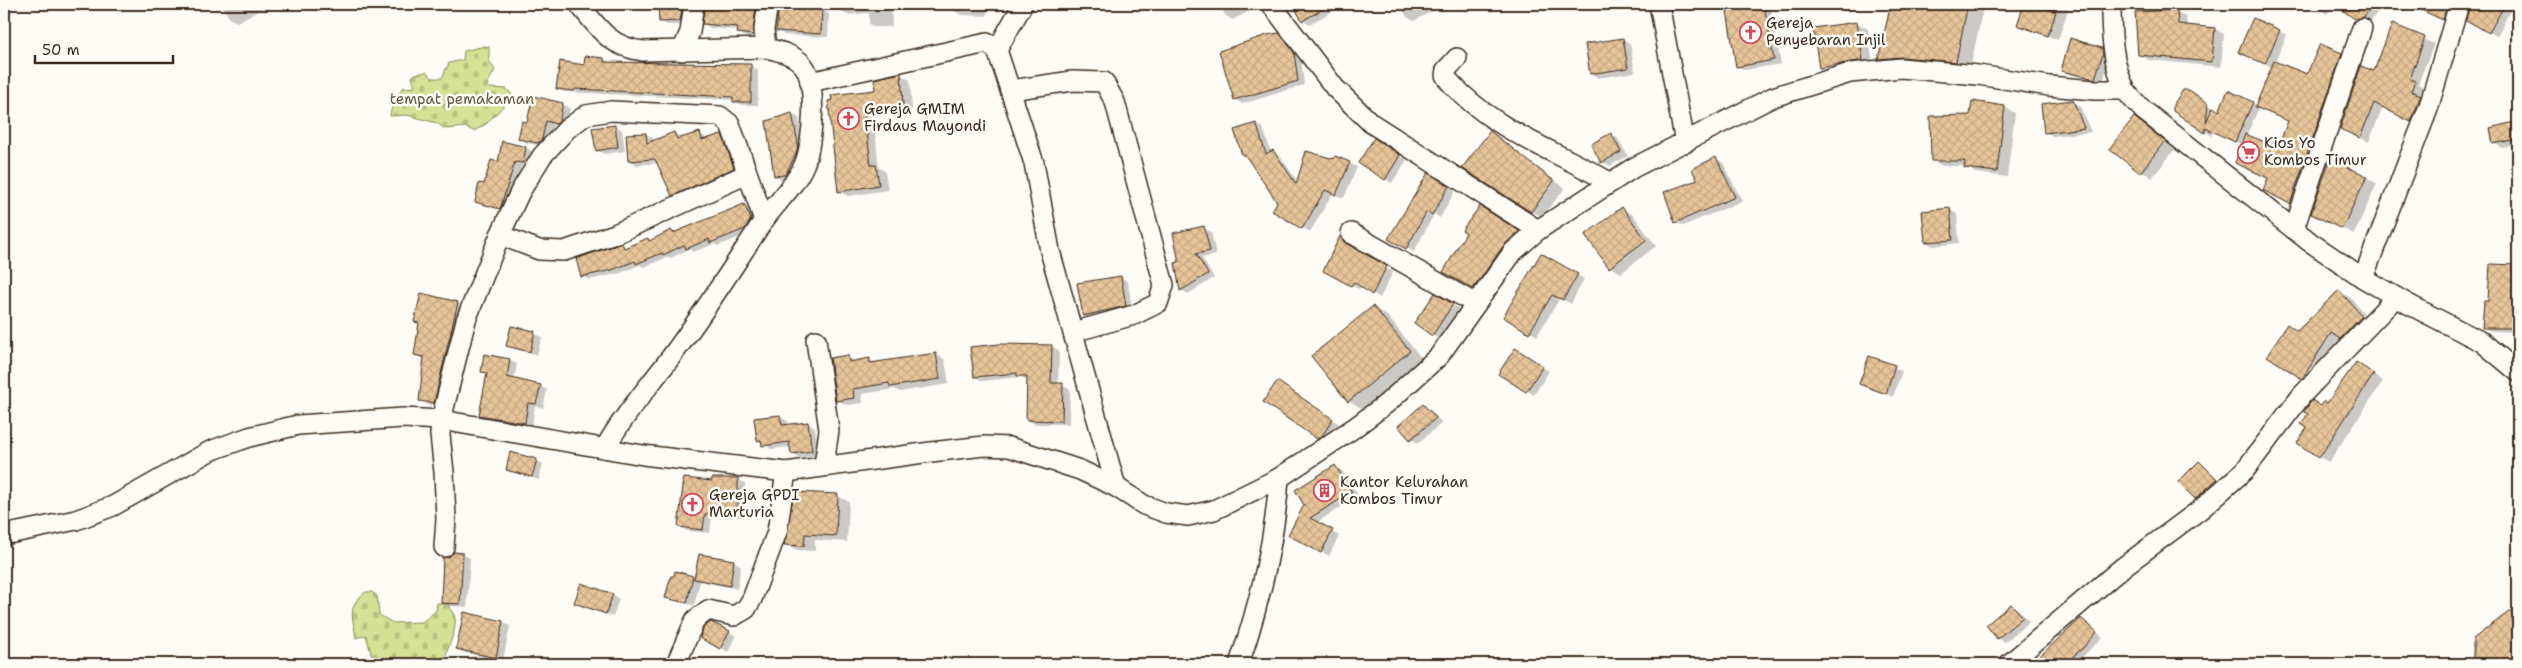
<svg xmlns="http://www.w3.org/2000/svg" width="2522" height="668" viewBox="0 0 2522 668" font-family="'Shantell Sans',sans-serif">
<style>
.cemetery{fill:url(#cemetery-stones);stroke:#88865a}
.shadow{fill:#0003;fill-rule:evenodd}
.building{fill:url(#building-cross-hatch);stroke:#3b2a1e}
.lines{fill:none;stroke-linecap:round;stroke-linejoin:round}
.minor-casing{stroke:#3b2a1e;stroke-width:22}
.minor{stroke:#fdfcf7;stroke-width:19}
.labels{text-anchor:middle;dominant-baseline:central;stroke-width:5;stroke-linejoin:round;paint-order:stroke}
.poi-label{font-size:15px;fill:#3b2a1e;stroke:#fdfcf7;text-anchor:start}
.park-label{font-size:15px;fill:#62583c;stroke:#fdfcf7}
</style>
<defs>
<pattern id="cemetery-stones" width="16" height="16" patternUnits="userSpaceOnUse" patternTransform="scale(1.25)"><rect width="16" height="16" fill="#d5e295"/><path d="M2 7V4a2 2 0 0 1 4 0v3zM10 15v-3a2 2 0 0 1 4 0v3z" fill="#b8c280"/></pattern>
<pattern id="building-cross-hatch" width="8" height="8" patternUnits="userSpaceOnUse" patternTransform="scale(1.25)"><rect width="8" height="8" fill="#e7c599"/><path d="M0 0l8 8M0 8l8-8" fill="none" stroke="#c7a983"/></pattern>
</defs>
<rect width="100%" height="100%" fill="#fdfcf7"/>
<filter id="ink" filterUnits="userSpaceOnUse"><feTurbulence type="fractalNoise" baseFrequency=".02" numOctaves="2"/><feDisplacementMap in="SourceGraphic" scale="10" xChannelSelector="R" yChannelSelector="G"/><feConvolveMatrix kernelMatrix="1 2 1 2 8 2 1 2 1" color-interpolation-filters="sRGB"/></filter>
<g filter="url(#ink)">
<g class="cemetery">
<path d="M485,46l4,1v14l6,9 -8,14 2,4 18,1 6,7 -27,28 -12,7 -9,-4 -20,2 -8,-6 -30,-8 -17,1c0,-8 8,-19 12,-28l13,-1 -3,-10 3,-3 12,-2 5,6h10l7,-15 14,-3 1,-9z"/>
<path d="M366,592h6l5,4 2,19 14,8 29,-1 14,-11 1,-8 11,1c1,4 4,7 6,11 5,12 -6,29 -8,41l-20,8h-49l-6,-11 -5,-18 -10,3c-3,-21 -10,-32 10,-46z"/>
</g>
<g class="shadow">
<path d="M222,4h47v1l-32,17 -8,-4z"/>
<path d="M659,4h32l-4,21h-20l-7,-4z"/>
<path d="M706,4h59l-5,34 -14,-1 -7,-4v-3l-28,-2 -7,-4z"/>
<path d="M841,4h50l1,23h-18l-5,-3v-11l-22,2 -5,-3z"/>
<path d="M955,4h30l3,1 -1,11 -25,-1 -8,-4z"/>
<path d="M1219,4h45l-32,16 -7,-5z"/>
<path d="M1294,4h44l2,3 -30,17 -7,-4z"/>
<path d="M1399,4h47l-32,17 -7,-4z"/>
<path d="M1727,4h43l11,60 -36,6 -8,-4z"/>
<path d="M1892,4h92l-14,65 -76,-2 -15,-9z"/>
<path d="M2026,4h44l-12,36 -39,-16z"/>
<path d="M2312,4h23l-8,10z"/>
<path d="M2335,4h48l-12,17 -7,1z"/>
<path d="M2429,4h27l-6,19 -25,-13z"/>
<path d="M2470,4h48v6l-6,-3 -15,29 -30,-16z"/>
<path d="M822,10l7,4 -1,23 -44,-2 -7,-4z"/>
<path d="M2177,12l9,5 1,9 28,3 9,5 -3,33 -72,-7 -9,-5z"/>
<path d="M2254,19l33,16 -12,27 33,14 33,-22 7,5 -50,148 -26,-13 -3,-15 -26,-34 -31,-14v5l-38,-26 22,-14 24,16 32,-9 5,2 16,-37 -26,-13zM2259,108l30,13 -11,28 -32,-13z"/>
<path d="M1857,23l11,6 5,37 -42,7 -11,-6z"/>
<path d="M2393,26l41,18 -16,40 5,3 -3,9 9,5 -9,24 -37,-18 -14,35 -28,-14 34,-55z"/>
<path d="M1279,35l7,4 15,18 3,28 -62,19 -7,-5z"/>
<path d="M1623,39l7,5 5,28 -37,6 -7,-5z"/>
<path d="M2101,49l8,4 1,4 -7,25 -34,-8 -7,-4z"/>
<path d="M586,58l18,1 8,5 139,2 7,4v35h-16l-7,-5 -171,-8 -7,-4 28,-22z"/>
<path d="M901,75l9,5 2,30 -39,3 6,55 6,3 3,19 -40,6 -9,-5 -9,-89 46,-11z"/>
<path d="M534,97l29,7 7,5 -6,18 -11,-2 -3,18 -4,4 -19,-4 -7,-4 8,-16z"/>
<path d="M2073,102l7,4 11,26 -38,4 -8,-4z"/>
<path d="M2005,107l10,6 -8,64 -32,-4 -9,-7h-24l-10,-6 40,-43z"/>
<path d="M792,114l7,4 2,15 2,1 -10,45 -11,1 -7,-5z"/>
<path d="M2134,118l41,31 -23,29 -41,-30z"/>
<path d="M1256,124l7,4 8,24 9,4 18,26 51,-19 8,4 -13,31 -12,-4 -22,38 -37,-21 5,-9 -30,-45 -5,-2z"/>
<path d="M2514,124l4,2v18l-16,4 -8,-5z"/>
<path d="M615,126l7,4 3,21 -21,3 -7,-4z"/>
<path d="M674,133l8,5 18,-5 8,7 14,-4 7,4 11,32 -60,27 -7,-4 -15,-32 -21,2 -8,-5 17,-26 7,4v4z"/>
<path d="M1490,133l75,55 -23,29 -11,-6z"/>
<path d="M1611,134l7,5 10,17 -18,10 -8,-4z"/>
<path d="M1382,144l25,16 -15,23 -7,-4z"/>
<path d="M526,148l7,4 -3,15 -8,-2 -15,47 -31,-11 23,-37z"/>
<path d="M1716,158l7,5 19,38 -59,25 -7,-4 23,-42z"/>
<path d="M2366,177l11,7 -23,50 -30,-14z"/>
<path d="M1435,178l20,13 -15,27 -6,-4 -20,38 -24,-13z"/>
<path d="M744,205l7,4 6,15 -5,8 -34,14 -4,-2 -21,8 -4,-3 -18,9 -3,-1 -24,10 -4,-2 -20,8 -31,7 -7,-4 40,-31 5,3 21,-9 3,2 20,-10 4,2z"/>
<path d="M1622,209l11,6 23,31 -35,27 -11,-6z"/>
<path d="M1949,209l8,5 2,29 -26,3 -7,-4z"/>
<path d="M1490,213l38,25 -45,55 -39,-21z"/>
<path d="M1204,228l7,4 5,23 -14,3 12,20 -26,16 -7,-4 -5,-26 4,-1z"/>
<path d="M1341,237l12,11 40,24 -13,26 -18,-12 -3,3 -28,-14z"/>
<path d="M1542,255l42,24 -13,25 -11,-6 -23,38 -32,-20z"/>
<path d="M2491,265l27,1v66l-27,-1 -7,-4 5,-25z"/>
<path d="M1121,277l7,5 4,27 -41,11 -7,-4z"/>
<path d="M2340,292l11,6 21,25 -20,21 -9,-5 -30,45 -11,-6z"/>
<path d="M1435,295l25,14 -21,30 -7,-4z"/>
<path d="M457,303l7,4 -23,99 -13,-1 -8,-5 5,-41 -10,-4 5,-31 -4,-3z"/>
<path d="M1373,307l14,9 36,44 -60,49 -14,-8z"/>
<path d="M534,333l8,4 -5,18 -29,-9z"/>
<path d="M1051,346l8,4 -1,34 12,5 -1,35h-34l-8,-4 1,-40 -8,-3 -38,4 -7,-4z"/>
<path d="M936,354l9,6 4,24 -49,8 -5,-3 -33,5 1,9 -16,2 -10,-5 10,-44 9,6 13,-2 7,3z"/>
<path d="M1522,354l27,17 -15,24 -34,-21z"/>
<path d="M1870,358l32,13 -9,26 -32,-13z"/>
<path d="M509,360l8,4 -3,16 26,6 7,4 -4,18 -8,-2 -3,20 -44,-7 -7,-5 7,-39 -6,-4z"/>
<path d="M2366,369l17,12 -54,81 -10,-5 -10,-29v-14l18,-9z"/>
<path d="M1285,387l54,37 -14,18 -7,-4z"/>
<path d="M1424,406l7,4 11,13 -24,20 -7,-4 -11,-13z"/>
<path d="M780,417l8,4v4l20,-2 7,4 4,28 -20,3 -7,-5 -1,-6 -20,2 -13,-9z"/>
<path d="M536,460l7,4 -4,16 -32,-10z"/>
<path d="M2199,463l25,21 -20,18 -8,-4z"/>
<path d="M1335,466l7,5 17,25 -43,27 23,13 -10,20 -39,-22z"/>
<path d="M737,479l8,4v34h-33l-2,16 -23,-2 -8,-5 34,-44z"/>
<path d="M795,493l43,3 11,6 -2,40 -32,-2v11l-18,-1 -11,-6z"/>
<path d="M462,554l8,4 -3,49 -17,-1 -8,-4z"/>
<path d="M700,555l34,6 7,5 -4,23 -37,-8 -6,25 -27,-9 26,-20 3,1z"/>
<path d="M612,595l7,4 -6,18 -38,-14z"/>
<path d="M2012,605l7,5 10,12 -24,20 -7,-4z"/>
<path d="M2518,607v57h-49v-5l5,1v-20z"/>
<path d="M2081,619l22,18 -28,27h-42z"/>
<path d="M503,622l7,4 -7,35 -38,-8 -7,-4z"/>
<path d="M729,632l7,4 -8,16 -27,-15z"/>
</g>
<g class="building">
<path d="M658,4h25l-3,17 -21,1z"/>
<path d="M705,4l51,2 -3,29 -16,-2 1,-6 -36,-3z"/>
<path d="M1293,4h39l-30,17z"/>
<path d="M1726,4h38l10,56 -38,7z"/>
<path d="M1891,4h77l-12,58 -54,-5 -24,2z"/>
<path d="M2024,4h10l22,8 -8,24 -31,-11z"/>
<path d="M2333,4h40l-9,13 -9,2z"/>
<path d="M2408,4h39l-4,16z"/>
<path d="M2470,4h35l-16,29 -23,-13z"/>
<path d="M779,6l43,3 -1,25 -45,-3z"/>
<path d="M2177,10l1,14 37,4 -3,34 -74,-7 -3,-43z"/>
<path d="M2253,18l27,12 -15,34 -27,-12z"/>
<path d="M1857,22l6,38 -44,8 -6,-40z"/>
<path d="M2392,24l33,13 -15,42 5,2 -4,10 10,4 -10,27 -37,-19 -14,35 -20,-9 21,-63 13,5z"/>
<path d="M1279,33l15,19 4,29 -64,19 -15,-49 48,-16z"/>
<path d="M1623,38l5,30 -38,6 -5,-30z"/>
<path d="M2070,38l32,10 1,5 -8,26 -34,-8z"/>
<path d="M2320,44l22,9 -52,151 -27,-14 5,-12 -33,-15 10,-29 33,13 10,-26 -33,-14 19,-46 33,13z"/>
<path d="M585,56l19,2v4l147,2v38h-18v-5l-158,-8 -1,2 -18,-2 4,-28 24,4z"/>
<path d="M901,73l2,33 -39,2 7,57h5l3,20 -41,7 -10,-91 4,-1 -1,-5 44,-5 -1,-11z"/>
<path d="M2183,90h6l19,13 -2,19 7,-15 6,4 9,-21 25,12 -18,40 -30,-14v5l-32,-22v-6z"/>
<path d="M533,96l30,7 -4,19 -3,2 -10,-3 -4,18 -4,4 -20,-4 4,-18 5,1z"/>
<path d="M2073,100l11,28 -40,5 -3,-29z"/>
<path d="M1972,101l33,5 -8,66 -33,-4 1,-7h-34l-1,-45 40,-1z"/>
<path d="M792,113l6,31 -2,10 -11,21 -11,1 -8,-55z"/>
<path d="M2134,117l31,24 -25,32 -31,-24z"/>
<path d="M2514,122l3,17 -24,5 -3,-16z"/>
<path d="M1256,123l10,31 7,-4 23,34 10,-33 28,8 1,-3 15,6 -14,33 -11,-5 -23,39 -30,-18 5,-9 -32,-47h-3l-8,-25z"/>
<path d="M615,125l3,22 -22,4 -4,-23z"/>
<path d="M1490,131l64,50 -23,31 -69,-44z"/>
<path d="M674,132l3,7 23,-7 2,8 20,-6 12,34 -62,28 -17,-37 -27,2 -2,-27 20,-1 1,10z"/>
<path d="M1611,133l10,19 -20,11 -10,-19z"/>
<path d="M1374,138l26,17 -15,25 -27,-17z"/>
<path d="M502,141l24,6 -3,16 -8,-1 -15,47 -25,-7 4,-19 5,1 7,-24 7,2z"/>
<path d="M1716,157l19,40 -60,26 -11,-31 33,-12 -5,-11z"/>
<path d="M2330,159l37,17 -25,53 -31,-15z"/>
<path d="M1428,173l21,13 -17,29 -5,-4 -21,38 -18,-10z"/>
<path d="M744,204l7,15 -6,10 -35,14 -1,-4 -23,10 -2,-4 -21,10 -1,-2 -26,11 -1,-3 -23,9 -31,7 -5,-18 46,-16 2,5 24,-10 1,3 22,-11 2,3z"/>
<path d="M1480,206l39,25 -15,14 -31,44 -30,-17 23,-39 -4,-3z"/>
<path d="M1622,207l24,33 -37,28 -24,-33z"/>
<path d="M1950,208l3,32 -28,2 -3,-31z"/>
<path d="M1204,226l6,25 -14,3 12,20 -28,17 -5,-28 4,-1 -6,-29z"/>
<path d="M1340,236l5,7 42,23 -15,29 -18,-13 -3,4 -28,-15z"/>
<path d="M1541,253l37,21 -15,26 -11,-5 -23,38 -26,-16z"/>
<path d="M2490,264l28,1v63h-36l2,-27h4z"/>
<path d="M1121,276l5,30 -43,10 -6,-33z"/>
<path d="M2339,290l23,26 -22,23 -9,-6 -29,46 -35,-23 20,-32 10,7z"/>
<path d="M421,293l37,9 -24,101 -15,-2 5,-44 -10,-2 5,-32 -5,-1z"/>
<path d="M1435,293l18,11 -21,32 -18,-13z"/>
<path d="M1373,306l37,45 -62,51 -37,-46z"/>
<path d="M511,326l24,5 -5,21 -24,-6z"/>
<path d="M1000,344l52,1 -1,38h12l-1,38 -36,-1 1,-44h-10v-3l-43,4 -4,-30z"/>
<path d="M1515,348l28,18 -17,26 -28,-18z"/>
<path d="M936,353l4,26 -50,8 -1,-4 -36,6 1,9 -18,3 -6,-43 18,-3 1,7 21,-4v5z"/>
<path d="M484,354l26,5 -3,18 34,8 -5,19 -8,-1 -3,20 -46,-8 8,-42 -6,-1z"/>
<path d="M1869,356l26,9 -9,29 -27,-10z"/>
<path d="M2356,362l18,12 -55,84 -22,-15 10,-15 -6,-4 7,-10 -4,-2 8,-12 9,6 3,-5 3,2z"/>
<path d="M1277,381l56,38 -11,17 -5,3 -54,-37z"/>
<path d="M1423,404l13,14 -26,22 -12,-14z"/>
<path d="M780,415l2,10 26,-3 4,29 -21,3 -2,-12 -27,4 -1,-6 -4,1 -3,-23z"/>
<path d="M510,452l27,7 -5,18 -26,-7z"/>
<path d="M2199,461l18,18 -22,20 -17,-17z"/>
<path d="M1335,465l17,27 -42,26 23,12 -12,23 -33,-18 16,-30 -9,-15z"/>
<path d="M684,478l28,3v-3h26v36h-33l-2,16 -25,-3z"/>
<path d="M794,492l44,2 -2,42 -31,-2 -1,12 -20,-1z"/>
<path d="M454,552l9,1 -3,51 -19,-1 2,-45 6,-1z"/>
<path d="M699,554l35,6 -4,26 -36,-7z"/>
<path d="M675,571l18,5 -6,27 -22,-5 6,-22h3z"/>
<path d="M581,583l32,11 -7,20 -32,-11z"/>
<path d="M2011,604l12,13 -26,22 -11,-14z"/>
<path d="M2518,605v59h-45v-25z"/>
<path d="M464,612l39,9 -7,37 -40,-9z"/>
<path d="M2081,618l16,14 -14,16 -19,16h-33z"/>
<path d="M711,622l19,9 -10,18 -20,-11 4,-11z"/>
</g>
<g class="lines">
<defs>
<g id="minor">
<path d="M579,4c19,24 31,43 64,47l123,-3c13,3 28,6 37,17 15,17 10,80 1,100 -9,21 -27,37 -40,55 -28,42 -55,85 -85,126 -25,35 -53,65 -74,102"/>
<path d="M1271,4l64,84 36,35 167,107"/>
<path d="M1659,4l26,139"/>
<path d="M2111,4c0,28 1,59 14,85 3,7 12,14 18,21l167,132 53,36 45,26 74,38 36,30"/>
<path d="M766,48l-2,-19 4,-25"/>
<path d="M997,50l26,-46"/>
<path d="M682,51l8,-19 4,-28"/>
<path d="M1457,58l-11,12 -1,5c4,8 12,14 18,20 42,40 98,58 146,87"/>
<path d="M810,82l177,-39 10,7 37,113 16,88 66,236"/>
<path d="M1010,90l62,-9 32,1 11,20 49,183 -6,18 -24,12 -61,17"/>
<path d="M2294,229l68,-201"/>
<path d="M1351,233l125,71"/>
<path d="M500,235l39,15 25,1 51,-17 132,-60"/>
<path d="M2363,278l65,-169 31,-105"/>
<path d="M816,340l13,90 -5,35"/>
<path d="M4,535l72,-15 37,-14 97,-55 39,-14 49,-12 105,-7 38,2 202,35 143,17 145,-20 53,-6 25,1 71,23 36,17 28,18 22,8 22,3 26,-6 65,-32 75,-50 32,-24 53,-48 74,-104 25,-22 95,-62 140,-71 77,-24 51,-5 77,7 71,11 45,4h31"/>
<path d="M444,547l2,-28 -2,-47 -4,-37 1,-15 25,-100 34,-85 20,-43 22,-36 25,-27 19,-14 25,-4 109,5 10,8 34,96"/>
<path d="M676,664l19,-44 13,-10 26,6 12,-7 6,-10 25,-67 9,-60"/>
<path d="M1239,664c20,-59 36,-123 40,-186"/>
<path d="M2009,664l114,-97 78,-58 44,-39 57,-75 94,-98"/>
</g>
</defs>
<use href="#minor" class="minor-casing"/>
<use href="#minor" class="minor"/>
</g>
</g>
<defs>
<symbol id="church-ring" viewBox="-11 -11 22 22"><circle r="9.5" fill="#fdfcf7" stroke="#d1495b" stroke-width="1.5"/><path d="M-1.2-6h2.4v3.5h3.3v2.4h-3.3V6h-2.4V-.1h-3.3v-2.4h3.3Z" fill="#d1495b"/></symbol>
<symbol id="supermarket-ring" viewBox="-11 -11 22 22"><circle r="9.5" fill="#fdfcf7" stroke="#d1495b" stroke-width="1.5"/><path d="M-6-5.5h2.5l.6 2H6L4.5 2H-2.5L-4.4-4H-6ZM-1.5 3.2a1.3 1.3 0 1 0 .1 0ZM3 3.2a1.3 1.3 0 1 0 .1 0Z" fill="#d1495b"/></symbol>
<symbol id="building-ring" viewBox="-11 -11 22 22"><circle r="9.5" fill="#fdfcf7" stroke="#d1495b" stroke-width="1.5"/><path d="M-4-6H4V6H1V3H-1V6H-4ZM-2.5-4.3h1.7v1.8h-1.7ZM.8-4.3h1.7v1.8H.8ZM-2.5-1h1.7V.8h-1.7ZM.8-1h1.7V.8H.8Z" fill="#d1495b"/></symbol>
</defs>
<g fill-rule="evenodd">
<use href="#church-ring" x="1738" y="20" width="25" height="25"/>
<use href="#church-ring" x="836" y="106" width="25" height="25"/>
<use href="#supermarket-ring" x="2236" y="140" width="25" height="25"/>
<use href="#building-ring" x="1312" y="478" width="25" height="25"/>
<use href="#church-ring" x="680" y="492" width="25" height="25"/>
</g>
<g class="labels">
<g class="poi-label">
<text x="1766" y="23">Gereja<tspan x="1766" dy="17">Penyebaran Injil</tspan></text>
<text x="864" y="109">Gereja GMIM<tspan x="864" dy="17">Firdaus Mayondi</tspan></text>
<text x="2264" y="143">Kios Yo<tspan x="2264" dy="17">Kombos Timur</tspan></text>
<text x="1340" y="482">Kantor Kelurahan<tspan x="1340" dy="17">Kombos Timur</tspan></text>
<text x="709" y="495">Gereja GPDI<tspan x="709" dy="17">Marturia</tspan></text>
</g>
<g class="park-label">
<text x="462" y="99">tempat pemakaman</text>
</g>
</g>
<rect width="2522" height="668" fill="none" stroke="#fdfcf7" stroke-width="20"/>
<rect x="10" y="10" width="2502" height="648" fill="none" stroke="#3b2a1e" stroke-width="2" filter="url(#ink)"/>
<path d="M35 55v8h138v-8" fill="none" stroke="#3b2a1e" stroke-width="2.5"/>
<text x="42" y="55" font-size="15" fill="#3b2a1e" stroke="#fdfcf7" stroke-width="4" paint-order="stroke">50 m</text>
</svg>
